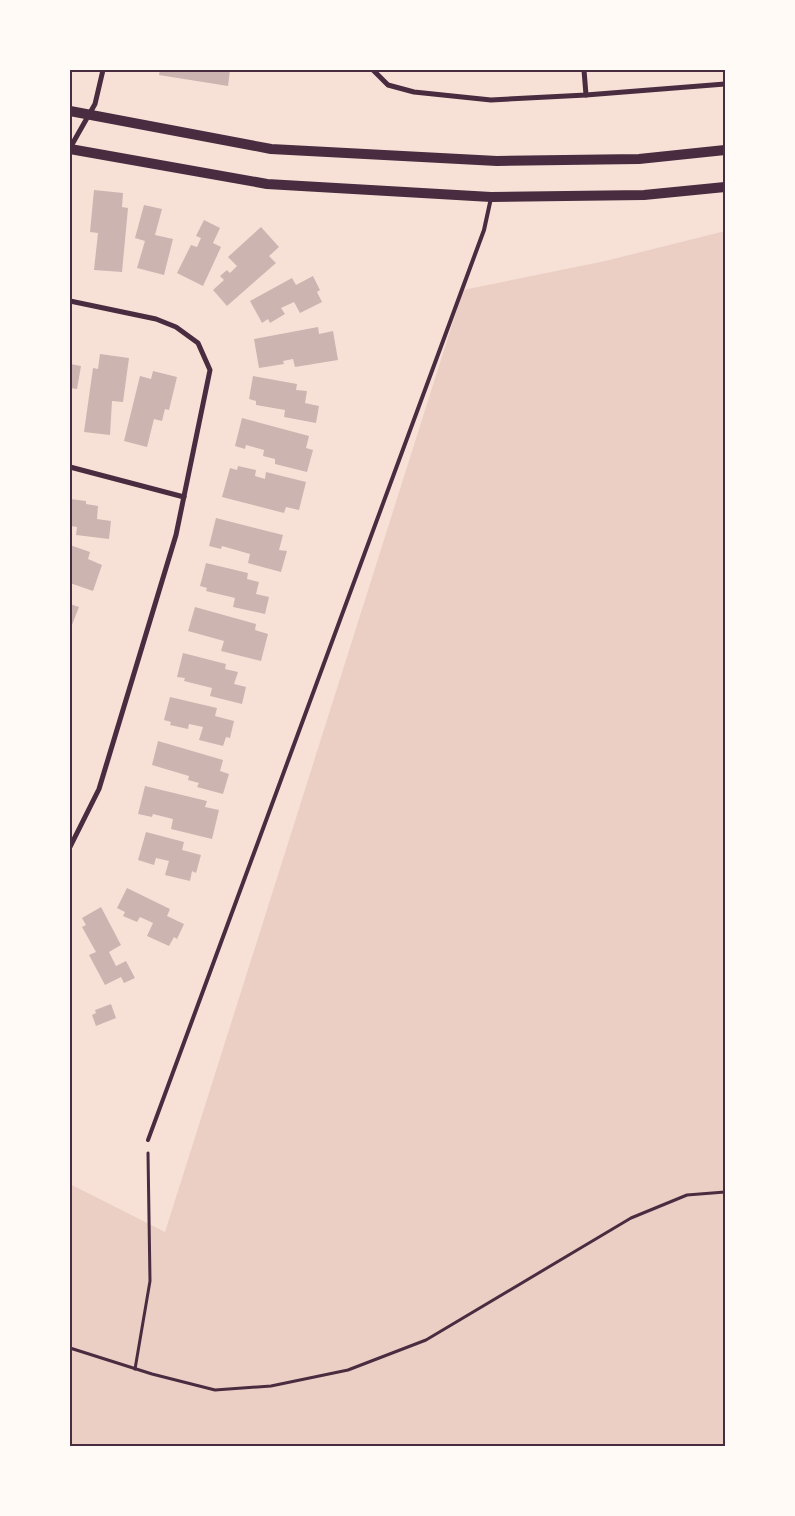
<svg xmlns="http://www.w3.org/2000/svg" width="795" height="1516" viewBox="0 0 795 1516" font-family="Raleway,sans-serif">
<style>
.green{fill:#ebcfc5}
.building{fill:#ccb4b1}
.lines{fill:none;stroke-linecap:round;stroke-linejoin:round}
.path{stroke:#4a2c40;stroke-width:3}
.service{stroke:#4a2c40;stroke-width:4}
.minor{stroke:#4a2c40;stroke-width:5}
.secondary{stroke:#4a2c40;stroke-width:10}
.neatline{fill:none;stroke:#4a2c40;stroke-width:2}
</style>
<rect width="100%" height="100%" fill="#f7e1d7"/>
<path class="green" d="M725,231v1215h-655v-262l95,48 298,-942 142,-29z"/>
<g class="building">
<path d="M160,70h70l-2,16 -69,-11z"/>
<path d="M94,190l29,3 -1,14 6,1 -6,64 -28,-2 4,-37 -8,-1z"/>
<path d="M144,205l18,4 -7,26 18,4 -9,36 -27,-7 8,-27 -10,-3z"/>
<path d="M204,220l16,8 -7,15 8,4 -18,39 -26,-13 14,-28 6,2 4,-9 -5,-2z"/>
<path d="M261,227l18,20 -10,9 7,7 -49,43 -14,-16 11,-10 -4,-4 7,-6 3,3 7,-7 -9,-9z"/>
<path d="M313,276l7,14 -3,2 5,10 -22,11 -6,-11 -13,6 4,6 -15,9 -2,-4 -6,4 -12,-22 42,-23 4,7z"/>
<path d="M318,327l1,7 14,-3 5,29 -43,7 -2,-8 -10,2 1,3 -25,4 -5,-29z"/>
<path d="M100,354l29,4 -6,44 -11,-1 -2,34 -26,-3 9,-64 5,1z"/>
<path d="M70,364l11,2 -4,23 -7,-1z"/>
<path d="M153,371l24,6 -8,33 -4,-1 -3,12 -8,-2 -7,28 -23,-6 16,-65 11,3z"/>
<path d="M253,376l44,8 -1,6 11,1 -2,12 14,3 -3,17 -32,-6 1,-7 -29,-5v-4l-7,-2z"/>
<path d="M242,418l67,18 -3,12 7,2 -6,22 -32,-8v-5l-12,-3 1,-6 -18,-5 -1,4 -10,-3z"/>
<path d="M238,466l18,4 -1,6 10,3 1,-7 40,10 -7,28 -13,-3 -2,6 -62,-16 8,-29 7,2z"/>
<path d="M70,499l16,2v3l12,2 -1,13 14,2 -2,18 -33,-4 1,-8 -7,-1z"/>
<path d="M216,518l67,17 -4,15 8,1 -6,21 -33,-9 2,-9 -28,-8 -1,3 -12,-3z"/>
<path d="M70,545l20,7 -2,7 14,6 -9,26 -23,-8z"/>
<path d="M206,563l42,10 -1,6 12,3 -3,12 13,3 -4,17 -32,-7 2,-9 -29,-7 1,-3 -7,-2z"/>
<path d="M70,604l9,3 -9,23z"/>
<path d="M195,607l61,17 -1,6 13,4 -7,27 -40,-10 3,-10 -36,-10z"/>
<path d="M183,653l43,11 -1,5 13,3 -4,12 12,3 -4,17 -32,-8 2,-8 -28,-7 1,-3 -8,-1z"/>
<path d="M170,697l47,11 -2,8 19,5 -4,17 -4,-1 -3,9 -24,-6 4,-13 -14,-3 -1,5 -18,-4 1,-3 -7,-2z"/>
<path d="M158,741l65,19 -3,11 9,3 -6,20 -26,-7 2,-4 -11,-3 1,-4 -37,-11z"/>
<path d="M145,786l62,15 -2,6 14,3 -7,29 -41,-10 2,-10 -20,-5 -1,3 -14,-3z"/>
<path d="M146,832l38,10 -2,8 19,5 -5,18 -4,-2 -2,10 -25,-6 4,-14 -13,-3 -2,7 -16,-5z"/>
<path d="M127,888l43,21 -3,7 17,8 -7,15 -3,-2 -5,9 -22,-10 6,-13 -13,-6 -3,5 -14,-6 2,-4 -8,-4z"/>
<path d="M101,907l20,38 -12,7 7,14 10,-5 9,17 -11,5 -3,-6 -16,8 -16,-30 7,-3 -14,-25 4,-2 -4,-7z"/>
<path d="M111,1004l5,14 -20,8 -4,-11 4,-2 -1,-3z"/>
</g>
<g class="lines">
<g class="path">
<path d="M70,1348l82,26 63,16 56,-4 77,-16 78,-30 205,-122 56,-23 38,-3"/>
<path d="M135,1369l15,-88 -2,-128"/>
</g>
<path class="service" d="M148,1140l336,-910 7,-32"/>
<g class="minor">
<path d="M373,70l15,15 26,7 77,8 95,-5 139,-11"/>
<path d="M584,70l2,25"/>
<path d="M70,148l25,-44 8,-34"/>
<path d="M70,301l86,18 20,8 22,16 12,27 -34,165 -77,254 -29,58"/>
<path d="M70,467l114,30"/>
</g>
<g class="secondary">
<path d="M70,111l201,38 226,12 142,-2 86,-9"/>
<path d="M70,149l197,35 224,13 153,-2 81,-8"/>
</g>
</g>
<rect width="795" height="1516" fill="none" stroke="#fffaf5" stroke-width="142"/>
<rect x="71" y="71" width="653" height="1374" class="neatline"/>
</svg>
